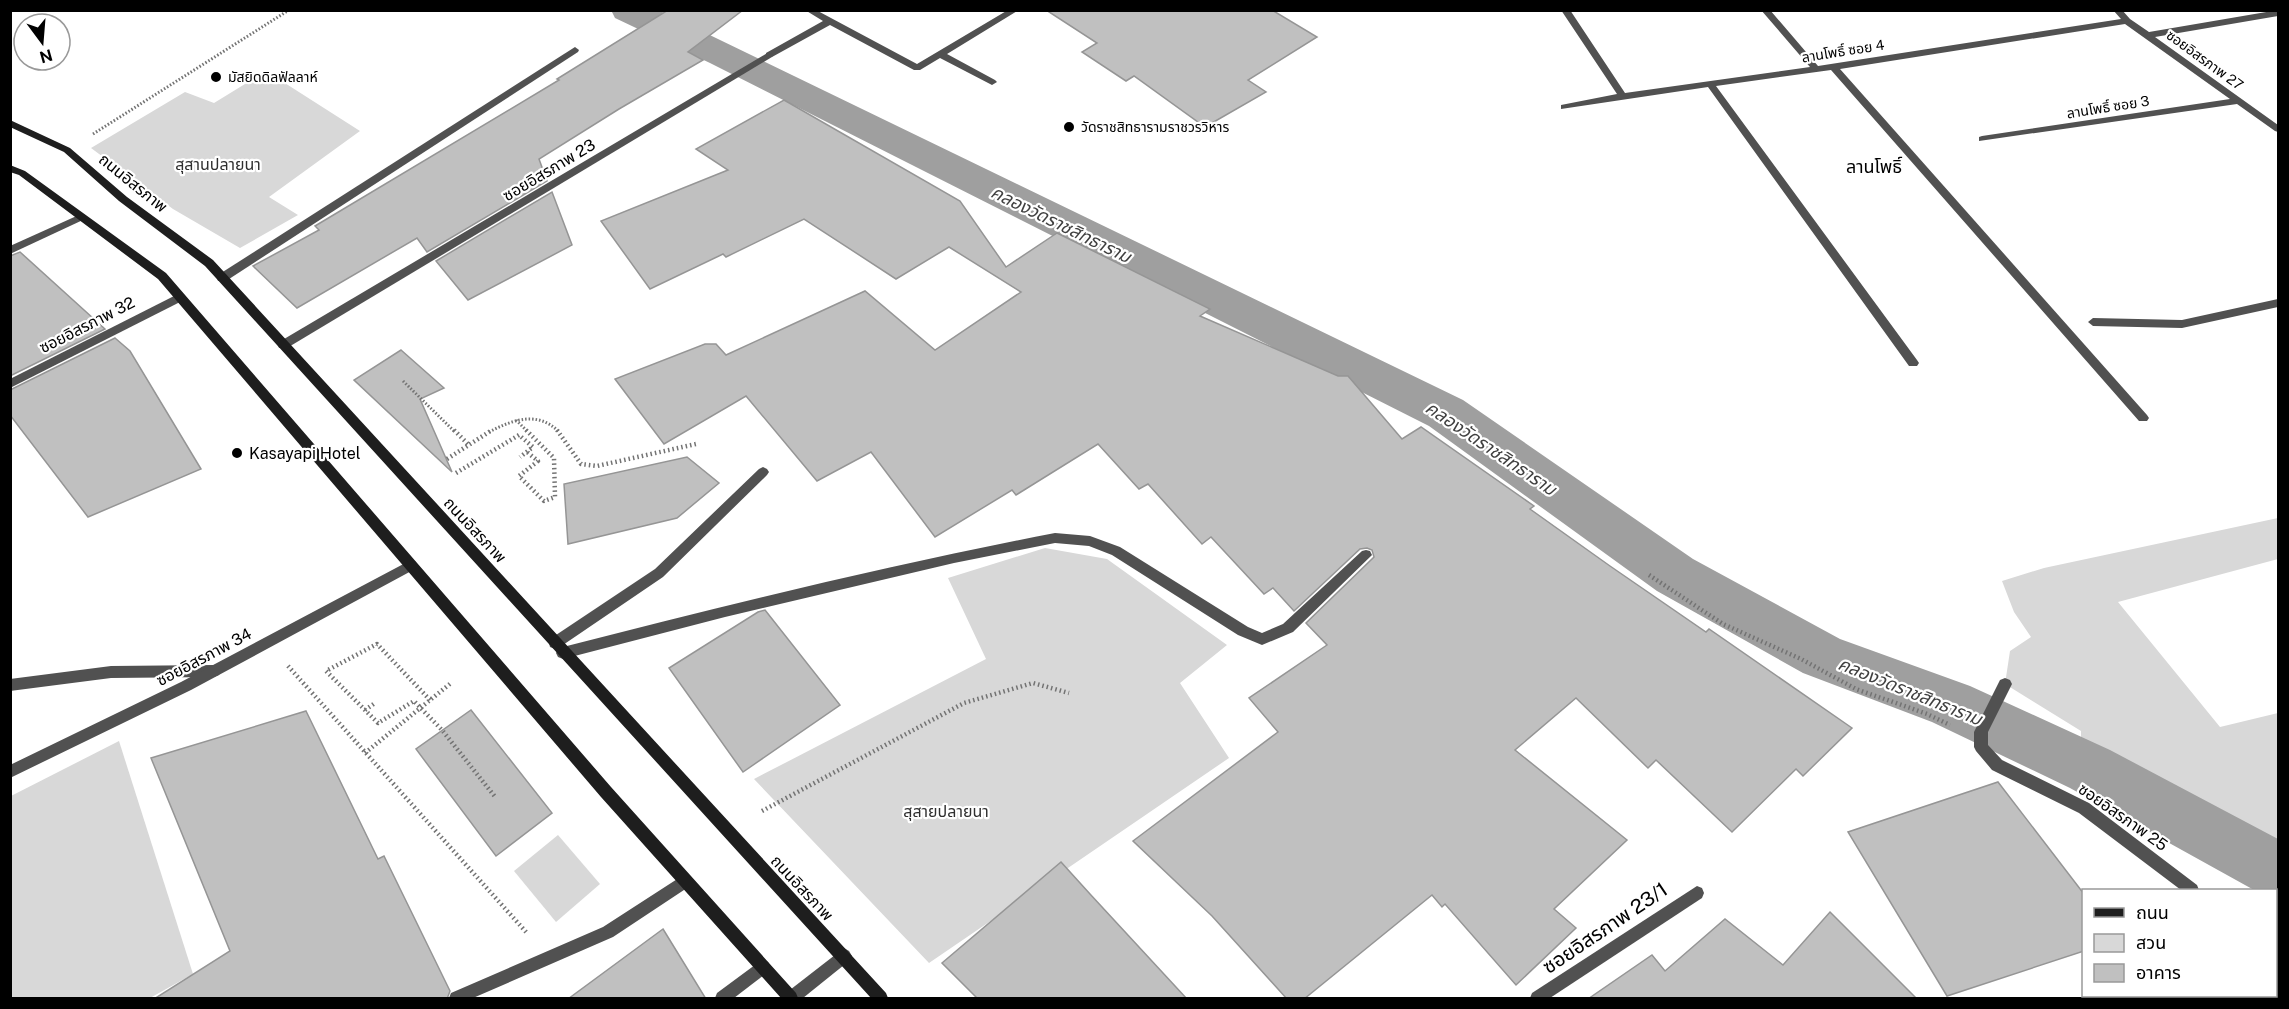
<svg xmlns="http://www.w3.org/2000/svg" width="2289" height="1009" viewBox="0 0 2289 1009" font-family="'Public Sans','Noto Sans Thai',sans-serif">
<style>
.green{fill:#d8d8d8}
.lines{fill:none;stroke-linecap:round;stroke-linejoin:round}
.canal{fill:#9f9f9f;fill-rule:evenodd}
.building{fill:#c0c0c0;stroke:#959595;stroke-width:1.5}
.path-far1{stroke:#737373;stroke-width:3;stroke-dasharray:1.5 2;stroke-linecap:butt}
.path{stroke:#737373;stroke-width:4.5;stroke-dasharray:1.5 3;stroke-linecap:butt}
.service{fill:#515151;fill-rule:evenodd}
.minor{fill:#515151;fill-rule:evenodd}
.secondary{fill:#1e1e1e;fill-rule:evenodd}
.poi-dot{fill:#000;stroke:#fff;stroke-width:2}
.labels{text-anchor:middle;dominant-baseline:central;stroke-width:4.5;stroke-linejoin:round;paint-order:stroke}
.far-street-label{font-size:14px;fill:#000;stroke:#fff}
.far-poi-label{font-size:14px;fill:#000;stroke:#fff;text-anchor:start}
.park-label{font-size:16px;fill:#2f2f2f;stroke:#fff}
.street-label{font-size:16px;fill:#000;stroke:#fff}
.poi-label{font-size:16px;fill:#000;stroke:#fff;text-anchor:start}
.neighbourhood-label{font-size:18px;fill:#000;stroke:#fff}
.water-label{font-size:18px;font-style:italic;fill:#404040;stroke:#fff}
.near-street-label{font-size:20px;fill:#000;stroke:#fff}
</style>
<rect width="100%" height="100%" fill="#fff"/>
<g class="green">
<path d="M266,71l94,60 -91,66 29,18 -58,33 -67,-39 -82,-61 94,-56 29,11z"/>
<path d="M2278,518v41l-160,43 102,125 58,-14v141l-197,-106v-17l-76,-47 5,-33 21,-14 -17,-25 -12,-31 42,-13z"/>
<path d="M1045,548l62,11 120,86 -47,38 49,75 -300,205 -175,-184 232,-120 -38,-81z"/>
<path d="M119,741l74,233 -43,24h-139v-202z"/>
<path d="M558,835l42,49 -44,38 -42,-51z"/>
</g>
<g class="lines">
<path class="canal" d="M611,10h47l805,390 230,159 147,80 130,47 140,64 168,89v61h-2v-10h-22l-184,-102 -138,-66 -129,-49 -146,-82 -228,-165 -719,-363 -95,-45z"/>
</g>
<g class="building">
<path d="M668,10h75l-55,42 15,8 -84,49 -80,50 8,22 -120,71 -10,-14 -120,70 -44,-42 66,-36 -4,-4 244,-146 -2,-1z"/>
<path d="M1046,10h226l45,27 -69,43 18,12 -61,35 -71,-51 -8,5 -44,-29 15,-9z"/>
<path d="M784,100l176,101 46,66 51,-34 153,76 -10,7 138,60h10l54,63 19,-12 113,79 -4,3 80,57 96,66 3,-3 143,99 -49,48 -7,-7 -64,63 -76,-72 -8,8 -72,-70 -61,52 112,90 -73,69 22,19 -60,57 -71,-81 -3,3 -10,-12 -128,104h-17l-75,-83 -79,-75 145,-109 -29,-34 78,-53 -21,-22 68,-66 -2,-7 -5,-2 -7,1 -66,62 -21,-23 -9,6 -53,-57 -9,7 -54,-60 -9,5 -41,-45 -82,51 -4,-5 -77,47 -64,-85 -54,29 -71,-85 -82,48 -49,-65 90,-35h11l10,11 139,-64 70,59 86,-58 -72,-45 -53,32 -92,-60 -78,38 -3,-3 -73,35 -49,-68 127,-51 -32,-21z"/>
<path d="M552,192l20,53 -104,55 -32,-39z"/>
<path d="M20,252l85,77 -95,47v-120z"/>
<path d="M115,338l15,13 71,118 -113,48 -78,-102v-25z"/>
<path d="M401,350l43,38 -24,11 32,73 -98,-92z"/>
<path d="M687,457l32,26 -42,35 -109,26 -4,-60z"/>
<path d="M765,610l75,95 -97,67 -74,-104 89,-56z"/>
<path d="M471,710l81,103 -56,43 -80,-107z"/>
<path d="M306,711l72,148 6,-3 66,135 -3,8h-293l76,-48 -79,-193z"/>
<path d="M1998,782l86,112v57l-137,45 -99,-164z"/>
<path d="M1061,862l29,32 97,105h-209l-36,-36z"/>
<path d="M1830,912l87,87h-329l64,-44 13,16 60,-52 58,46z"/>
<path d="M663,929l43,70h-138z"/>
</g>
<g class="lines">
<g class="path-far1">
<path d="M93,134l196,-124"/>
<path d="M403,381l52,51"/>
<path d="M516,420l12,12"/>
<path d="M489,432c23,-12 49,-22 70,0"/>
</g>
<g class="path">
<path d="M454,430l15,15"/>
<path d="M526,430l28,28 1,39 -11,4 -25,-25 19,-15 -11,-9"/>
<path d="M557,430l24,34 16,2 99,-22"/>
<path d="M447,459l45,-29"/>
<path d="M456,473l63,-38 14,12 -13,10"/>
<path d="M1649,575l74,49 78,35 55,30 71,25 23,11"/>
<path d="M288,666l239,267"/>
<path d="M430,700l-53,-56 -51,27 52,52 36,-22 28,29 54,68"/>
<path d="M365,710l10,-7"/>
<path d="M365,753l86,-70"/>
<path d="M762,811l202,-108 69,-20 36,10"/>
</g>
<g class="service">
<path d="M805,10h11l101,54 91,-54h11l-72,44 48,26 2,2 -5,3 -52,-27 -20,12h-6l-84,-45 -58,32h-6v-4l57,-32z"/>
<path d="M763,467l4,2 2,3 -2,3 -104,102 -103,70 -5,2 -5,-2 -1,-4 1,-4 105,-70 104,-100z"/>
<path d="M214,665l5,2 2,4 -2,4 -5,2 -103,1 -101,13v-12l101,-13z"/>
<path d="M685,874l5,2 2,5 -2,5 -77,51 -140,61h-24l2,-5 152,-66z"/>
<path d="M844,948l5,3 3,5 -3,5 -46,37h-19l2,-5z"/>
</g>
<g class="minor">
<path d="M1561,10h9l55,83 185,-26 -49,-57h9l48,56 303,-47 -8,-9h9l8,9 19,13 129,-22v6l-123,21 123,88v7l-3,-1 -38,-27 -258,37v-4l3,-1 248,-37 -105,-75 -285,45 307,346 2,3 -2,3h-8l-308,-351 -115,16 201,274 2,3 -2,3h-8l-201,-279 -147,22v-4l56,-11z"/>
<path d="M575,47l4,3 -1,2 -352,229h-8l-1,-3 1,-3z"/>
<path d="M769,52l4,3 -1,2 -485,291h-8l-1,-3 1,-3z"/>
<path d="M81,214l4,1v4l-75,35v-8z"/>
<path d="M180,293l5,4 -1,3 -174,88v-9z"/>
<path d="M2278,299v8l-96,21 -89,-2 -5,-4 5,-4 89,2z"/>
<path d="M1055,533l35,3 30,11 128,80 14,6 21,-9 79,-73 4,-1 4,1 2,4 -79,77 -31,13 -24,-10 -126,-80 -23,-9 -34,-3 -101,20 -229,54 -162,42 -5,-2 -2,-4 2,-4 5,-2c163,-42 327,-82 492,-114z"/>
<path d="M411,560l4,1 2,4 -2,4 -224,121 -181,88v-13l171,-83z"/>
<path d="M2005,678l5,2 2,4 -24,48v13l14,15 87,43 108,82 2,5h-18l-102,-77 -87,-43 -16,-19 -2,-4v-15l26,-52z"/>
<path d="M1697,886l5,2 2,5 -2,5 -152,100h-20l2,-5z"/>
<path d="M763,959l5,3 3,5 -3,5 -34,26h-19l2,-5z"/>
<path d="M2276,964l2,1v19l-2,-1z"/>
</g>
<g class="secondary">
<path d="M10,120l60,28 57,49 86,63 673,733 2,5h-17l-666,-732 -86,-65 -55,-49 -54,-25z"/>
<path d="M10,165l15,6 141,102 445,514 185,206 2,5h-17l-180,-201 -443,-518 -139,-104 -9,-3z"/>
</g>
</g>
<g class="poi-dot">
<circle cx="216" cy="77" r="6"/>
<circle cx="1069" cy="127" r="6"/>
<circle cx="237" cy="453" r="6"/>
</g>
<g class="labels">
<g class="far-street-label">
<text transform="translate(1843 51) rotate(-9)">ลานโพธิ์ ซอย 4</text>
<text transform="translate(2205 60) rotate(36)">ซอยอิสรภาพ 27</text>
<text transform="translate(2108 107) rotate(-9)">ลานโพธิ์ ซอย 3</text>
</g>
<g class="far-poi-label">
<text x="228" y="77">มัสยิดดิลฟัลลาห์</text>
<text x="1081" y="127">วัดราชสิทธารามราชวรวิหาร</text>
</g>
<g class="park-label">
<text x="218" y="164">สุสานปลายนา</text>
<text x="946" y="811">สุสายปลายนา</text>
</g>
<g class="street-label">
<text transform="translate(549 170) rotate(-31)">ซอยอิสรภาพ 23</text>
<text transform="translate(133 183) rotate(39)">ถนนอิสรภาพ</text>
<text transform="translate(87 325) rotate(-27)">ซอยอิสรภาพ 32</text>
<text transform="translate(475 530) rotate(47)">ถนนอิสรภาพ</text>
<text transform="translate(204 657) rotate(-28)">ซอยอิสรภาพ 34</text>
<text transform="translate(2123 817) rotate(35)">ซอยอิสรภาพ 25</text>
<text transform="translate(802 888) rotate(47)">ถนนอิสรภาพ</text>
</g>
<g class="poi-label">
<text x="249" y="453">Kasayapi Hotel</text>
</g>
<g class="neighbourhood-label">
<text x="1874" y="166">ลานโพธิ์</text>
</g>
<g class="water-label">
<text transform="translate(1061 224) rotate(26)">คลองวัดราชสิทธาราม</text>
<text transform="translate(1491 448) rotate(34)">คลองวัดราชสิทธาราม</text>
<text transform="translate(1910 691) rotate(22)">คลองวัดราชสิทธาราม</text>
</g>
<g class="near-street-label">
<text transform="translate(1605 928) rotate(-34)">ซอยอิสรภาพ 23/1</text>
</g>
</g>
<rect width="2289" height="1009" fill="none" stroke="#000000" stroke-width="24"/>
<rect x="2082" y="889" width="195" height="108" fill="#ffffff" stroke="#999999" stroke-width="1.5"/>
<rect x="2094" y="908" width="30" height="9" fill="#1e1e1e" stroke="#999999" stroke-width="1.5"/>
<text x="2136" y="919" font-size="18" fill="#000000">ถนน</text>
<rect x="2094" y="934" width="30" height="18" fill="#d8d8d8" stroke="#999999" stroke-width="1.5"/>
<text x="2136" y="949" font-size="18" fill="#000000">สวน</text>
<rect x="2094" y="964" width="30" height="18" fill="#c0c0c0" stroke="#999999" stroke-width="1.5"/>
<text x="2136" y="979" font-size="18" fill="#000000">อาคาร</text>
<g transform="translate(42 42) rotate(164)"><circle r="28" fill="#ffffff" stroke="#999999" stroke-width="1.5"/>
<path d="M0-4.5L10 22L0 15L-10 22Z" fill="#000000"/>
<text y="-9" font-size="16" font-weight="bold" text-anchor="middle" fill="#000000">N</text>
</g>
</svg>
